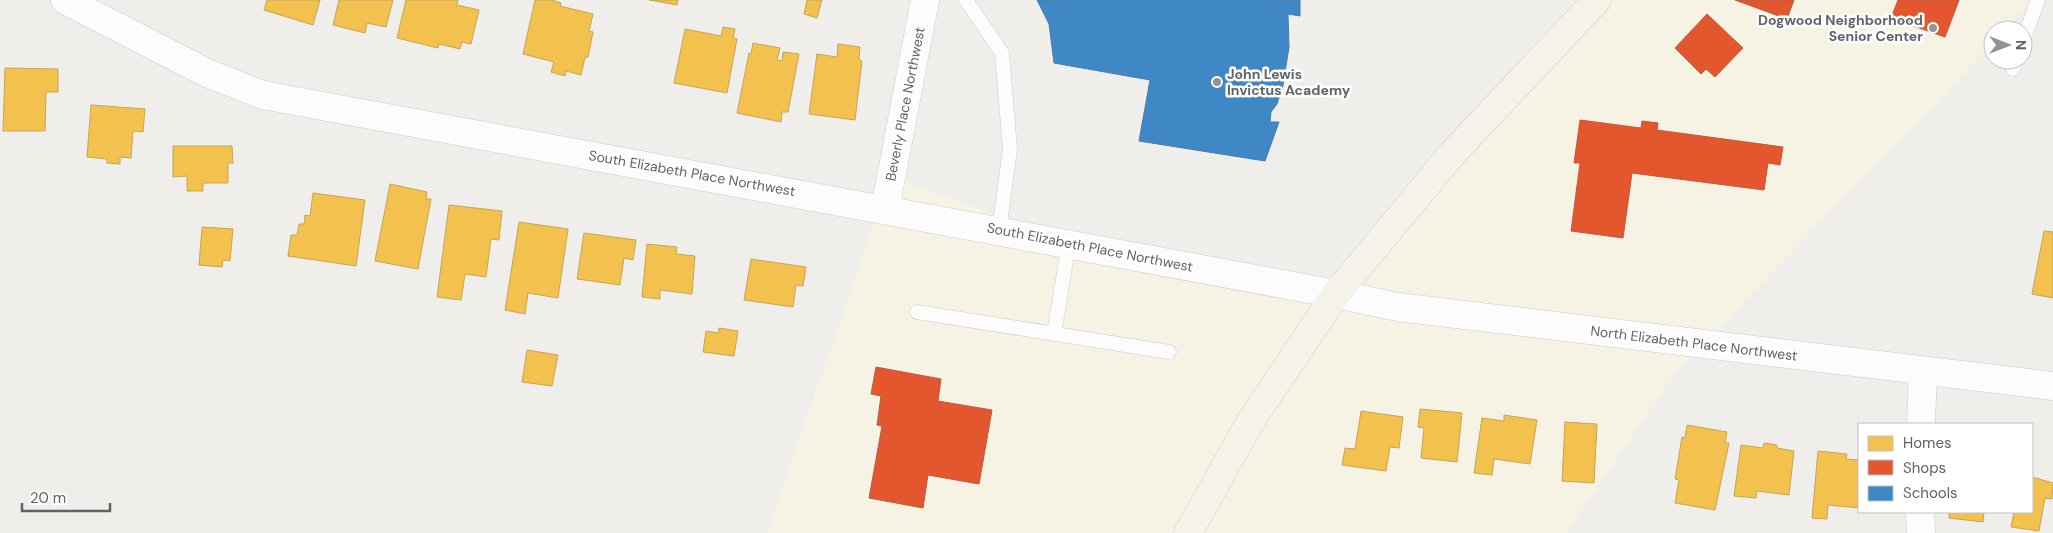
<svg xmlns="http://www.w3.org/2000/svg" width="2053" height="533" viewBox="0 0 2053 533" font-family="'DM Sans',sans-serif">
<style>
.commercial{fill:#f7f3e4}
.homes{fill:#f2c14e;stroke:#c6a556}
.shops{fill:#e4572e;stroke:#bc5b3f}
.schools{fill:#3f88c5;stroke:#497da9}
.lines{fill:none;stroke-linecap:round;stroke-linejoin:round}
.service-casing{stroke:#cbcccc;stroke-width:15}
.minor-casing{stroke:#cbcccc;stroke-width:29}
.tertiary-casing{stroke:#cbcccc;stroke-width:29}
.primary-casing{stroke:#d7ceb8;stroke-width:29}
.service{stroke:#fdfcfc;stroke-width:14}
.minor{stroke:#fdfcfc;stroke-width:28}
.tertiary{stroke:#fdfcfc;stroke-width:28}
.primary{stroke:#f4f2e9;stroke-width:28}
.poi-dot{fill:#919496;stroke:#fff;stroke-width:2}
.labels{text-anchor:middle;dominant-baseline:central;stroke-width:5;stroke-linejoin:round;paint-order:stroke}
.poi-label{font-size:14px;font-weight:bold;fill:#5f6368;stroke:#fff;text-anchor:end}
.street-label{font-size:14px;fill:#5f6368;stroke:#fff}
</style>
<rect width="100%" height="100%" fill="#efeeea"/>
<path class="commercial" d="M1588,0h446l-29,30h-12v13l-316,328 -111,162h-799l123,-356 180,65 247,49 179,-198z"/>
<g class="homes">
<path d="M267,0h53l-7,25 -49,-15z"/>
<path d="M339,0h54l-7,27 -19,-4 -2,10 -32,-8z"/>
<path d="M406,0h52l-1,5 22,5 -8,34 -9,-2 -2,7 -21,-5 -1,4 -41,-10z"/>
<path d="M535,0h17l9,3 -1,3 33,8 -4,17 4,1 -5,25h-3l-4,18 -15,-4 -1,5 -14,-4 3,-10 -31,-8z"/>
<path d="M649,0h29l-1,5z"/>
<path d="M807,0h15l-5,18 -13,-4z"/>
<path d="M723,27l12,2 -2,9 4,1 -10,54 -53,-10 11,-54 36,7z"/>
<path d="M753,43l27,5 -3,12 5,1 1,-9 16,2 -11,58h-6l-1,10 -44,-9 12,-60 2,1z"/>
<path d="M838,44l22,3 -1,13 3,1 -7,59 -46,-6 8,-60 20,3z"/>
<path d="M5,68l53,1v23h-12l-1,39h-42z"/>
<path d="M91,105l54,4 -2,23 -10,-1 -2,27 -11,-1v7l-13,-1v-4l-20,-2z"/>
<path d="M173,146h59l1,17h-5v20h-25v8h-16v-15l-14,1z"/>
<path d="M390,184l37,8 -1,7h5l-13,70 -43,-8z"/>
<path d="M313,193l52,7 -9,66 -68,-10 3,-21h6l2,-11h5l1,-9 5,1z"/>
<path d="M449,205l53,6 -3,29 -8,-1 -5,38 -21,-3 -4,26 -24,-3z"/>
<path d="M519,222l49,7 -10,69 -30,-5 -3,21 -20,-4z"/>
<path d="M202,227l31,2 -3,32 -7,-1 -1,7 -23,-2z"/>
<path d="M2044,231l9,1v66l-21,-4z"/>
<path d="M584,233l52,7 -3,20 -9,-2 -4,27 -43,-6z"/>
<path d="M647,244l30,3 -1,7 19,2 -3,38 -32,-4v9l-18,-2z"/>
<path d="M751,259l55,8 -3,19 -7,-1 -3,22 -49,-7z"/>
<path d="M719,328l19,3 -4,25 -31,-4 3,-21 12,2z"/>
<path d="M527,350l31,5 -6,31 -30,-4z"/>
<path d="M1420,409l42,4 -5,49 -36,-4 3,-30 -6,-1z"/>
<path d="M1361,411l42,6 -4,31 -9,-1 -4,24 -44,-6 3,-17 10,1z"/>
<path d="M1504,415l33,5 -7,44 -36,-5 -2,16 -18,-2 8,-55 22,3z"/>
<path d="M1565,422l32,2 -3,59 -32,-2z"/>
<path d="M1687,425l40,7 -2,11h4l-14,67 -40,-7 4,-23 -4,-1 7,-42 3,1z"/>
<path d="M1764,443l13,2v3l17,3 -5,44 -32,-4 -1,7 -22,-2 7,-51 22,3z"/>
<path d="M1818,451l29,3 -1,5 13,1v48l-31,-3 -1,14 -15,-1z"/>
<path d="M2032,477l21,6 -1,16 -7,-1 -6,33 -28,-4 3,-15h18z"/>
<path d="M1949,512h35l-1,10 -34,-4z"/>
</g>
<g class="shops">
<path d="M1735,0h59l-7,19z"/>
<path d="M1898,0h61l-14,37 -54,-19z"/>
<path d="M1707,14l36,34 -28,29 -9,-8 -5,5 -26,-26z"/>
<path d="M1580,120l61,8 1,-7 16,2 -1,7 126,17 -3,18 -12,-2 -4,27 -132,-17 -9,65 -52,-7 9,-68h-6z"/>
<path d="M876,367l65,12 -3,22 54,9 -13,74 -51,-9 -5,33 -54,-10 13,-72 -5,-1 4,-29 -10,-2z"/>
</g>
<path class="schools" d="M1037,0h263v16l-12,-2 1,33 -6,38 -6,19 -6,8 -1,10h9l-14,39 -126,-20 11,-61 -96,-17 -5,-39z"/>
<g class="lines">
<defs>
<g id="service">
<path d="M966,0l36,53 8,96 -11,81"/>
<path d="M2023,41l15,-41"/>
<path d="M2013,69l3,-9"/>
<path d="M917,312l252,40"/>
<path d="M1054,334l15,-91"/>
</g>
<g id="minor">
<path d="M885,209l40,-209"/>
<path d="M1336,294l62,13 655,79"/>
<path d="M1921,424l2,-53"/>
<path d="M1920,512l1,21"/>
</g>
<path id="tertiary" d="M65,0l142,73 56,22 1073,199"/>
<path id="primary" d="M1188,533l64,-114 84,-125 116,-140 145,-154"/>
</defs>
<use href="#service" class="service-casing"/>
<use href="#minor" class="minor-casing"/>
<use href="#tertiary" class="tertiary-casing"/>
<use href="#primary" class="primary-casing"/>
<use href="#service" class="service"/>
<use href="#minor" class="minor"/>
<use href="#tertiary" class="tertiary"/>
<use href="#primary" class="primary"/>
</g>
<g class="poi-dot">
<circle cx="1933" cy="28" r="5"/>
<circle cx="1217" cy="82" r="5"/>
</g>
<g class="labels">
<g class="poi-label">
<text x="1923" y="20">Dogwood Neighborhood<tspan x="1923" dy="16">Senior Center</tspan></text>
<text x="1227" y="74" text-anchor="start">John Lewis<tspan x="1227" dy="16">Invictus Academy</tspan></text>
</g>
<g class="street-label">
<text transform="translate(905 104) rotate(-79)">Beverly Place Northwest</text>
<text transform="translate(692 173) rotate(10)">South Elizabeth Place Northwest</text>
<text transform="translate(1090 247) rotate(11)">South Elizabeth Place Northwest</text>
<text transform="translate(1694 343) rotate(7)">North Elizabeth Place Northwest</text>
</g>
</g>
<rect x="1858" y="423" width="175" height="90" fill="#ffffff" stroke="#bfc1c3"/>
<rect x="1868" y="436" width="25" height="15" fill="#f2c14e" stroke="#bfc1c3"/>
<text x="1903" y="448" font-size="15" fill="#5f6368">Homes</text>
<rect x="1868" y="460" width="25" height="15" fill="#e4572e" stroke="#bfc1c3"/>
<text x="1903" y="473" font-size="15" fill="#5f6368">Shops</text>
<rect x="1868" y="486" width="25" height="15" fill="#3f88c5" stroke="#bfc1c3"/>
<text x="1903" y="498" font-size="15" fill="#5f6368">Schools</text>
<g transform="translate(2008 45) rotate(90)"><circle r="24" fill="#ffffff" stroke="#bfc1c3"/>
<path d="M0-4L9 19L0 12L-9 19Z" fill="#919496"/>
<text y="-8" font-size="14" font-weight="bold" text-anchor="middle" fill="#5f6368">N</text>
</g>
<path d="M22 503v8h88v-8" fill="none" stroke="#5f6368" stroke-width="2.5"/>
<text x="30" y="503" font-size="15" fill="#5f6368" stroke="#ffffff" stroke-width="4" paint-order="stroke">20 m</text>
</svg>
